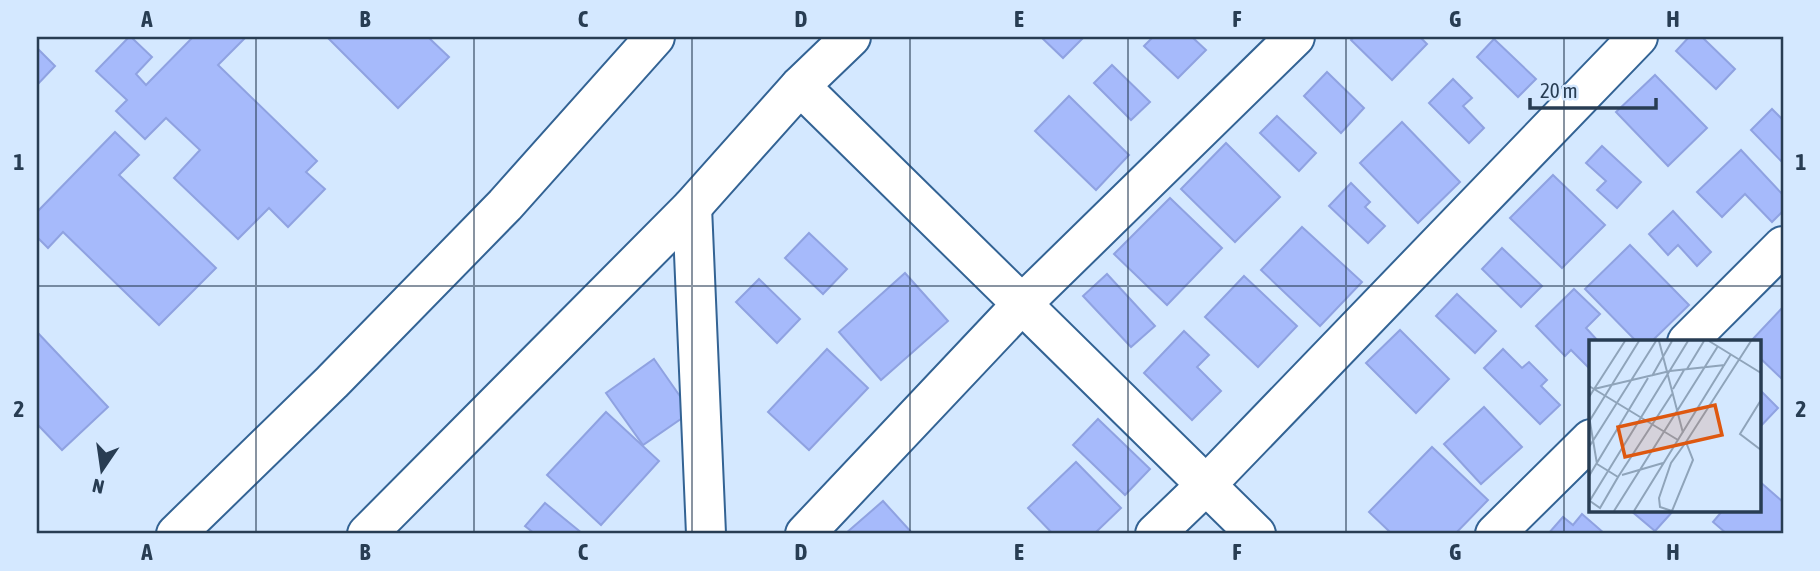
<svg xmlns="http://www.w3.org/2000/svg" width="1820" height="571" viewBox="0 0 1820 571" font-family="'Asap Condensed',sans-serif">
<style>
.building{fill:#a6bafb;stroke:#8fa2e1;stroke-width:2}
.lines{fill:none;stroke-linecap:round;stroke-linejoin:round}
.minor-casing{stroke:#336394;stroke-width:42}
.tertiary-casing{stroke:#336394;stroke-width:42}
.minor{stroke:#fff;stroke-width:38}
.tertiary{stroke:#fff;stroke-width:38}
.grid{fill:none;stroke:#283d53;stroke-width:2;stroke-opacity:0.55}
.inset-road{fill:none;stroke:#8fa4ba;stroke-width:2}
.view{fill:#de5810;fill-opacity:0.15;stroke:#de5810;stroke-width:3.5}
.inset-edge{fill:none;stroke:#283d53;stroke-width:3.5}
.neatline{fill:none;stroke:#283d53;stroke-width:2.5}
.grid-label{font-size:23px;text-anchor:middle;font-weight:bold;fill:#283d53}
</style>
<rect width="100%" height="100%" fill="#d4e8ff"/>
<g class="building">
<path d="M129,37h2l21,20 -16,17 10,11 47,-48h53l-28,28 99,96 -11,11 19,17 -37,38 -19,-19 -31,31 -64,-61 26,-28 -34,-32 -21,21 -29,-28 11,-11 -31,-29z"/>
<path d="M327,37h101l21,20 -51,51z"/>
<path d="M1041,37h43l-21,21z"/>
<path d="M1153,37h39l14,13 -28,28 -34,-32z"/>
<path d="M1354,37h66l7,7 -35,36 -41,-40z"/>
<path d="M1689,37h13l33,32 -19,20 -40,-38z"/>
<path d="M1494,39l42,40 -18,18 -41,-40z"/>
<path d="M37,48l18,18 -18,19z"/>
<path d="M1112,65l38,37 -19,18 -37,-37z"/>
<path d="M1327,72l37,36 -23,25 -37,-37z"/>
<path d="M1655,75l52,53 -39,38 -52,-54z"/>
<path d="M1453,79l19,19 -9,8 21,22 -15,15 -40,-40z"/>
<path d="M1069,96l60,59 -33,35 -61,-59z"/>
<path d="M1772,109l11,11v43l-32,-33z"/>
<path d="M1277,116l39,37 -17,18 -39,-38z"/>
<path d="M1402,122l58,60 -42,41 -58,-60z"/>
<path d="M115,132l24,23 -20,20 97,93 -57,57 -96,-93 -15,16 -11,-11v-25z"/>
<path d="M1226,143l54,54 -45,45 -54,-53z"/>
<path d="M1602,146l39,36 -24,26 -20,-18 9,-9 -20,-18z"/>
<path d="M1741,150l42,45v16l-11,11 -27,-28 -23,23 -25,-25z"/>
<path d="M1553,175l52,50 -43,43 -52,-50z"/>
<path d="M1351,183l19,19 -5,5 20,19 -17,17 -39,-37z"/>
<path d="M1170,198l52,50 -55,57 -53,-51z"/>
<path d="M1673,211l38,41 -14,14 -19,-21 -10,10 -19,-21z"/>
<path d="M1302,227l60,55 -42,44 -59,-56z"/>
<path d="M809,233l38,36 -24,25 -38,-36z"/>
<path d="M1630,245l59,60 -38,37h-14l-52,-53z"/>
<path d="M1502,248l40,38 -21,21 -39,-38z"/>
<path d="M905,273l43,48 -67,59 -42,-48z"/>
<path d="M1107,274l48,52 -24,21 -48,-51z"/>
<path d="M1244,276l53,50 -39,41 -53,-50z"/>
<path d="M759,279l41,40 -23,24 -41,-41z"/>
<path d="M1574,289l26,25 -14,14 13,14h-8v28l-20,-20 -6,6 -29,-30z"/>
<path d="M1457,294l39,37 -21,22 -39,-37z"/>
<path d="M1783,307v73l-24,-23v-15h-9z"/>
<path d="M1400,330l49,49 -33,34 -50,-50z"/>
<path d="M1184,331l25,24 -12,12 24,24 -29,29 -48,-47z"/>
<path d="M37,332l71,75 -46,43 -25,-26z"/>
<path d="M827,349l41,39 -59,62 -41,-38z"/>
<path d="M1503,349l19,19 7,-6 18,18 -6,6 19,19 -20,19 -56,-56z"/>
<path d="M654,359l37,53 -48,33 -37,-52z"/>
<path d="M1759,389l19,19 -19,20z"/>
<path d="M1484,407l38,40 -41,37 -37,-40z"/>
<path d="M606,412l53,49 -58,64 -54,-50z"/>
<path d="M1098,419l52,50 -25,26 -52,-50z"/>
<path d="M1432,447l56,53 -33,34h-63l-23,-22z"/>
<path d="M1076,462l45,46 -27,26h-41l-25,-26z"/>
<path d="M1759,481l24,21v32h-56l-14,-12 10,-12h36z"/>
<path d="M883,501l30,33h-68z"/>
<path d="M545,503l38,31h-48l-10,-8z"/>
<path d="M1630,510h44l-19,21z"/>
<path d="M1582,514l23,20h-57l15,-17 10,8z"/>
</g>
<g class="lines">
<defs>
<g id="minor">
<path d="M800,86l456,448"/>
<path d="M692,207l14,327"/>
<path d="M1687,342l96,-96"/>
<path d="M176,534l156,-152 173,-177 150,-168"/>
<path d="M805,534l217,-230 273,-267"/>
<path d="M1155,534l51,-49 432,-448"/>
<path d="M1495,534l96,-95"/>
</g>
<path id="tertiary" d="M367,534l325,-327 108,-121 51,-49"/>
</defs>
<use href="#minor" class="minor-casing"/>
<use href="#tertiary" class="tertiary-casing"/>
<use href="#minor" class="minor"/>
<use href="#tertiary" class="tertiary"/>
</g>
<path class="grid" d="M256,37v497M474,37v497M692,37v497M910,37v497M1128,37v497M1346,37v497M1564,37v497M37,286h1746"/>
<g transform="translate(1589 340)">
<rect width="172" height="172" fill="#d4e8ff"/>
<path class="inset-road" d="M70,1l24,92M120,1l52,32M98,29l17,-28M63,36l20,-35M0,46l89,54M5,49l76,-18 55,-6M84,49l11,-19M0,57l36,-56M172,60l-21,34 21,16M0,76l8,48 21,13 -18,31 -10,-7M1,80l49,-79M0,107l67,-106M33,135l41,-12M0,136l59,-98M29,137l54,-83M0,162l99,-161M25,171l104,-165M45,171l97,-157M83,171l21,-51 -7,-18 65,-101M83,171l-12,-4 -1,-9 12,-35 15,-21"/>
<path class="view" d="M126,65l7,30 -97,22 -7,-30z"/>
<rect width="172" height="172" class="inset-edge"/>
</g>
<rect width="1820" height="571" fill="none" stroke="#d4e8ff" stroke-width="77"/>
<g transform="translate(102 470) rotate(193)" stroke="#d4e8ff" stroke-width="5" paint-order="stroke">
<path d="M0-5L12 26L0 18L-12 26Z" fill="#283d53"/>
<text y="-10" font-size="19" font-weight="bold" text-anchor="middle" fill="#283d53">N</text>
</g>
<path d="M1530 98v10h126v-10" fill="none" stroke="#283d53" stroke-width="3.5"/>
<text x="1540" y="98" font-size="21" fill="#283d53" stroke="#d4e8ff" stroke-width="5" paint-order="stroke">20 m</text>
<rect x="38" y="38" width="1744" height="494" class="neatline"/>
<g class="grid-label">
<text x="147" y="27">A</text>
<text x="365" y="27">B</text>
<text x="583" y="27">C</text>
<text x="801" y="27">D</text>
<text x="1019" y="27">E</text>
<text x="1237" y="27">F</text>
<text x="1455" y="27">G</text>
<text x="1673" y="27">H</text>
<text x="19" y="170">1</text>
<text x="1801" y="170">1</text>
<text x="19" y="417">2</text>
<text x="1801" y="417">2</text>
<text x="147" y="560">A</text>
<text x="365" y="560">B</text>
<text x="583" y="560">C</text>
<text x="801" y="560">D</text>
<text x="1019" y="560">E</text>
<text x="1237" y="560">F</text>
<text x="1455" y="560">G</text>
<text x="1673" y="560">H</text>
</g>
</svg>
